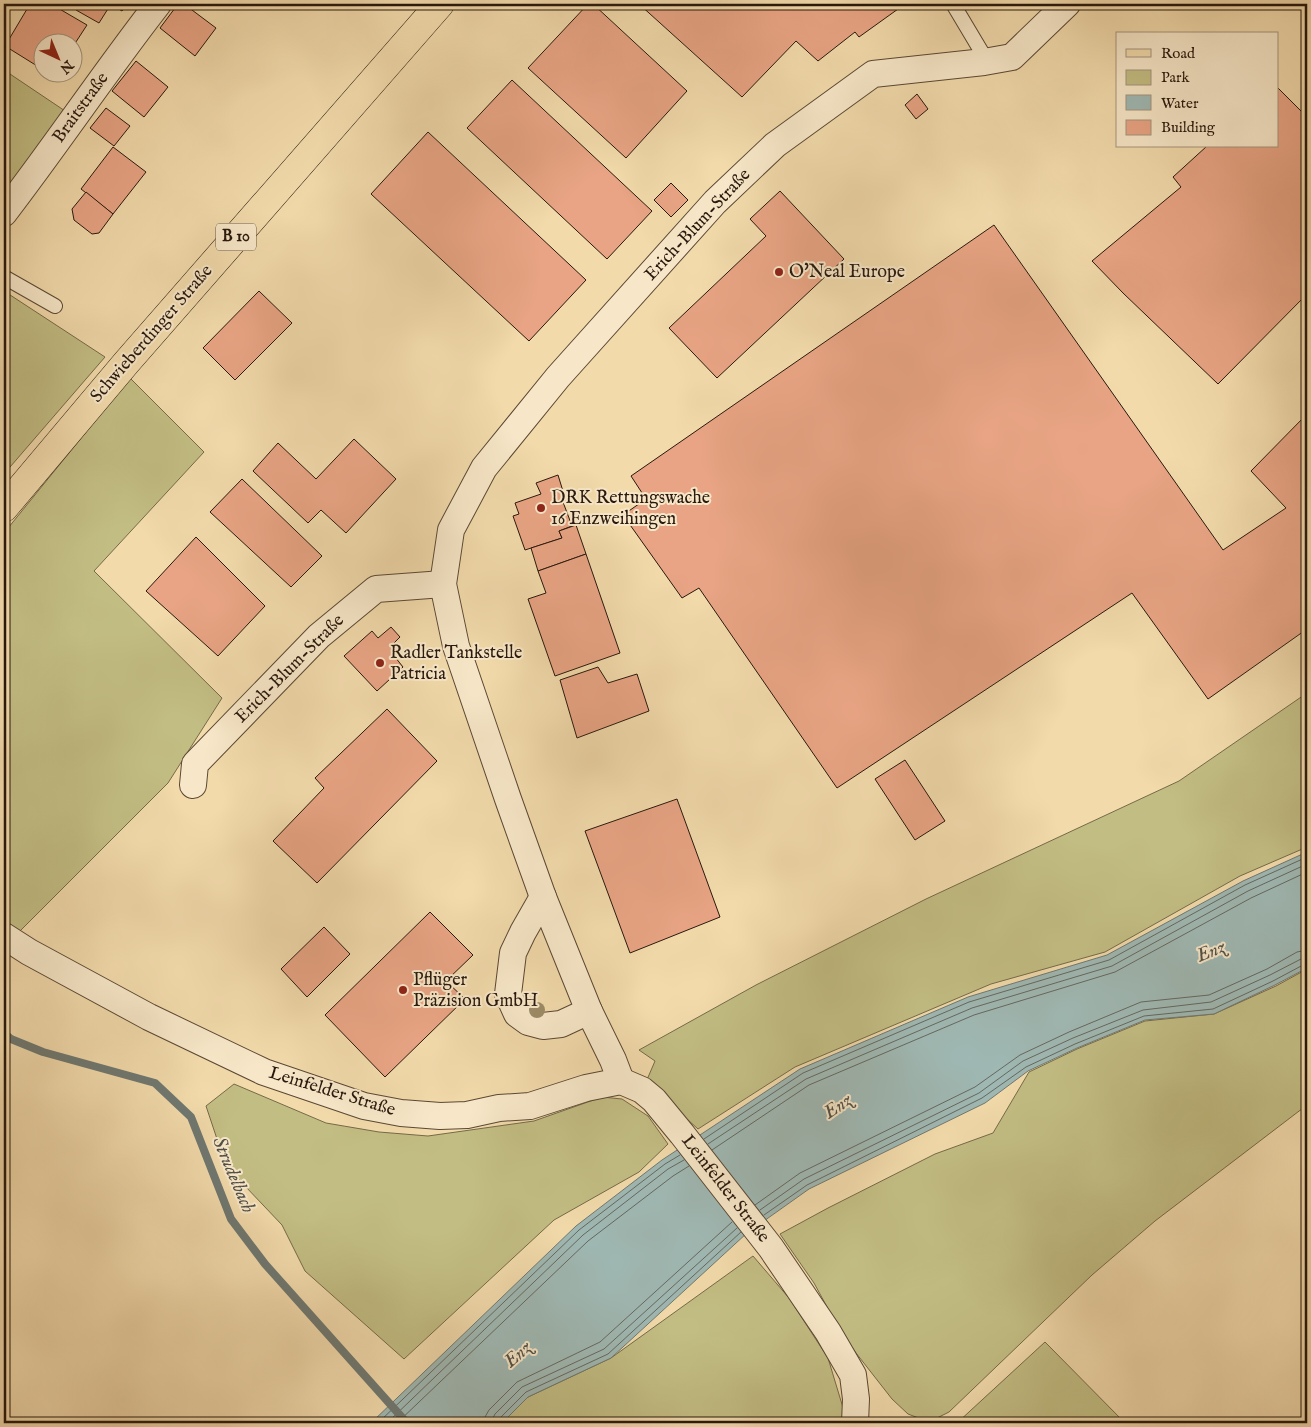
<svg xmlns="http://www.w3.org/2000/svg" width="1311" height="1427" viewBox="0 0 1311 1427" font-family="'IM FELL English',serif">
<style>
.green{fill:#c2bd83;stroke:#756a48}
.water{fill:#9fb8b3;stroke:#6f7871}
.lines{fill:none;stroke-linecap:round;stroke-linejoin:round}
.shore{stroke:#646860;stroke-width:1}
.stream{stroke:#6f7871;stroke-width:8}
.building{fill:#e8a484;stroke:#28180d}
.service-casing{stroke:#5a4834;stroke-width:16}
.minor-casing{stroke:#5a4834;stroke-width:28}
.primary-casing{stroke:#28180d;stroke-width:29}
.service{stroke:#f7e7c8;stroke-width:14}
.minor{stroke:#f7e7c8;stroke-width:26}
.primary{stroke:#f2daab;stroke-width:28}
.tree{fill:#9c8b67}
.poi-dot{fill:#8f2418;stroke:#f7e7c8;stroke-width:2}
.labels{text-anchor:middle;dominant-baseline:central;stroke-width:4;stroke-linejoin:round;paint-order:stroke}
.shield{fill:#f7e7c8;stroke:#665645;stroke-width:1}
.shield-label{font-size:16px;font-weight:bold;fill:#28180d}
.street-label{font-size:18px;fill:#28180d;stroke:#f7e7c8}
.poi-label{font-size:18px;fill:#28180d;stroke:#f7e7c8;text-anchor:start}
.water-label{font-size:19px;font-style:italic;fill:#525047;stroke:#f7e7c8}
</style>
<rect width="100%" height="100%" fill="#f2daab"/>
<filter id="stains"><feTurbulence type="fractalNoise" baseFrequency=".004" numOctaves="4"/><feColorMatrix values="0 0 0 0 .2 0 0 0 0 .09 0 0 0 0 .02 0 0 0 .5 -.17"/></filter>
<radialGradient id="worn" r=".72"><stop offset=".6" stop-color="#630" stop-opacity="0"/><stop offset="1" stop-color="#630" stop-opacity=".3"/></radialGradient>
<g class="green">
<path d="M4,70l76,51 -76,102z"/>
<path d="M4,291l101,66 -101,117z"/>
<path d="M130,378l74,74 -110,119 128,127 -54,85 -155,155 -9,-10v-395z"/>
<path d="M1307,693v154l-67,29 -135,76 -114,32 -196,83 -97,62 -52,-47 9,-21 -16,-11 117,-65 170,-86 253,-118z"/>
<path d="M1307,969v136l-152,116 -63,54 -143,137 -20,10 -21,-8 -16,-15 -36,-46 -18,-26 -24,-44 -34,-49 48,-26 107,-54 58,-21 36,-61 48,-23 68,-28 69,-7 62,-28z"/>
<path d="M234,1084l92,39 53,9 49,4 106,-15 68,-24 20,2 26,17 20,28 -29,28 -85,48 -150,139 -99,-88 -23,-46 -56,-59 -20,-60z"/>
<path d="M753,1256l36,42 39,60 16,53 -2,12h-340l26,-26 83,-39z"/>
<path d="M1045,1342l80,81h-168z"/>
</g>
<path class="water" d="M1307,852v116l-32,17 -61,29 -69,6 -68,28 -49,23 -43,32 -176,86 -62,44 -136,125 -83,39 -26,26h-131l205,-197 86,-66 138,-91 168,-72 139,-42 136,-74z"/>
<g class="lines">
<g class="shore">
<path d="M704,1139l99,-66 166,-71 140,-42 136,-75 62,-28"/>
<path d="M708,1144l98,-65 166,-71 140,-42 136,-75 59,-27"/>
<path d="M712,1150l97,-65 165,-70 141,-43 136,-74 56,-26"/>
<path d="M755,1205l45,-32 175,-86 45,-32 49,-23 72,-30 68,-7 58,-26 30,-17 10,-2"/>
<path d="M760,1210l44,-31 175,-86 44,-32 50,-23 70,-28 68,-8 59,-27 31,-16 6,-1"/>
<path d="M764,1215l43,-30 175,-87 44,-31 49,-23 69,-28 69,-7 60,-28 30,-16 4,-1"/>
<path d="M378,1423l201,-193 86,-66 15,-9"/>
<path d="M387,1423l196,-188 85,-66 16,-9"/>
<path d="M397,1423l191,-182 85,-65 16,-10"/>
<path d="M485,1423v-6l4,-7 28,-28 83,-40 132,-120"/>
<path d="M492,1423l1,-5 2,-4 27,-27 82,-38 133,-121"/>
<path d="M499,1423l1,-5 26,-26 82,-38 133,-122"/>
</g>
<path class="stream" d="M4,1033l7,6 32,13 112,31 36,34 40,102 34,45 142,159"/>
</g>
<g class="building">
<path d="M30,4h21l36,21 -15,23v-6h-30v27l-37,-23z"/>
<path d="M80,4h47l-5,7 -11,-7 -12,19 -23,-13z"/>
<path d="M178,4h6l32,24 -21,28 -35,-28z"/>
<path d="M588,4h5l94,87 -61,67 -98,-90z"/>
<path d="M639,4h266l-46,33 -4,-5 -37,29 -22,-20 -54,56z"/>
<path d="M136,61l32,26 -24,30 -32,-26z"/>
<path d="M512,80l140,131 -45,48 -140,-131z"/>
<path d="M1277,87l30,30v177l-89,90 -95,-91 -31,-32 89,-74 -8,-10 34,-31h70z"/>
<path d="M917,94l11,15 -12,10 -11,-14z"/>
<path d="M106,108l24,18 -16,20 -24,-18z"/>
<path d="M428,132l158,148 -57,61 -158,-147z"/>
<path d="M113,147l33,25 -33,42 -32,-25z"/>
<path d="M671,183l17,17 -17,17 -17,-17z"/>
<path d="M780,191l64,68 -127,119 -48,-50 97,-92 -16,-17z"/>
<path d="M86,192l27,22 -14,19 -7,1 -18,-14 -2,-11z"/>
<path d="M994,225l229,325 63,-42 -35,-37 56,-57v215l-99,70 -76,-106 -295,195 -138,-200 -17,10 -59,-83 23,-16 -15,-23z"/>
<path d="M259,291l33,32 -57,57 -32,-32z"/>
<path d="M354,439l42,40 -50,54 -25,-23 -13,13 -55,-52 25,-28 38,36z"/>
<path d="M558,475l8,26 -3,1 9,24 -13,5 3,7 -37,12 -12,-34 6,-2 -4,-11 26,-9 -5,-11z"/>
<path d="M242,479l80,77 -31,31 -81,-75z"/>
<path d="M576,525l10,29 -48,17 -7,-23 31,-10 -3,-7z"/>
<path d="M196,537l69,69 -47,50 -72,-65z"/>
<path d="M586,554l34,99 -65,23 -27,-77 18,-6 -8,-22z"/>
<path d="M391,627l9,10 -6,6 5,10 -4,4 8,10 -26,24 -33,-35 28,-25 6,7z"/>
<path d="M598,667l10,16 29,-9 12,37 -72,27 -17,-58z"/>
<path d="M387,709l50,52 -120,122 -44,-42 51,-53 -9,-10z"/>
<path d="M905,760l40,61 -30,19 -40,-61z"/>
<path d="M677,799l43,118 -90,36 -45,-122z"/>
<path d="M430,912l43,43 -27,26 19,18 -80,78 -60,-62z"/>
<path d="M324,927l26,27 -43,43 -26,-28z"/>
</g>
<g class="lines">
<defs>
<g id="service">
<path d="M953,4l34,57"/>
<path d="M4,277l51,29"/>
</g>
<g id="minor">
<path d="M4,213c53,-69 101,-141 154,-209"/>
<path d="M193,785l2,-21 124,-128 57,-47 67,-5"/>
<path d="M543,897l-20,35 -10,21 -5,41 9,20 11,8 15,4 18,-2 28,-13"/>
<path d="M4,936l25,16 120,65 115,55 100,34 37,7 39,3 27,-1 32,-7 31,-2 56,-18 35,-7 21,9 12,10 28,34 89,114 57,84 25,43 3,24 -1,24"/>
<path d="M621,1081l-8,-21 -24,-49 -46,-114 -35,-98 -52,-153 -13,-62 8,-54 33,-62 74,-91 157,-175 60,-57 98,-71 111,-12 28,-5 55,-53"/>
</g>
<path id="primary" d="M4,508l122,-145 314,-359"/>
</defs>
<use href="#service" class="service-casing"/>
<use href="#minor" class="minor-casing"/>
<use href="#primary" class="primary-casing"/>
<use href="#service" class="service"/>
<use href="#minor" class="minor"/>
<use href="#primary" class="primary"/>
</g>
<circle class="tree" cx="537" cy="1010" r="8"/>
<g class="poi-dot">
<circle cx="779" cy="272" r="5"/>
<circle cx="541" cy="508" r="5"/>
<circle cx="380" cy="663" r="5"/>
<circle cx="403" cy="990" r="5"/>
</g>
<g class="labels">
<rect class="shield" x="216" y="223.5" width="40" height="27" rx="4"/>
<g class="shield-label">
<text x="236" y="237">B 10</text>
</g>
<g class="street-label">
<text transform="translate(81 108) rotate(-54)">Braitstraße</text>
<text transform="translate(698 225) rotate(-47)">Erich-Blum-Straße</text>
<text transform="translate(152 334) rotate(-49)">Schwieberdinger Straße</text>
<text transform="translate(290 669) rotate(-45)">Erich-Blum-Straße</text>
<text transform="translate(332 1092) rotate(17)">Leinfelder Straße</text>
<text transform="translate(725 1189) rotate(52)">Leinfelder Straße</text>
</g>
<g class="poi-label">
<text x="789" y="272">O'Neal Europe</text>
<text x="551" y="498">DRK Rettungswache<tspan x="551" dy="21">16 Enzweihingen</tspan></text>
<text x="390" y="653">Radler Tankstelle<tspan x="390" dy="21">Patricia</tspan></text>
<text x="413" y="980">Pflüger<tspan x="413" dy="21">Präzision GmbH</tspan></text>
</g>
<g class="water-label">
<text transform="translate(1211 952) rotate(-22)">Enz</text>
<text transform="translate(838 1107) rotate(-34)">Enz</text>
<text transform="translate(233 1175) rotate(67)">Strudelbach</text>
<text transform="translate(518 1355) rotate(-41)">Enz</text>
</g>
</g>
<rect width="1311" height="1427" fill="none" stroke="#f2daab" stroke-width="20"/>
<rect x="5" y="5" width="1301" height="1417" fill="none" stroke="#28180d" stroke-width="2.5"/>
<rect x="10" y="10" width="1291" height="1407" fill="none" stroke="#28180d"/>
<rect x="1116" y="32" width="162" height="115" fill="#f7e7c8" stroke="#a4947d"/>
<rect x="1126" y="49" width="25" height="8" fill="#f2daab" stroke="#a4947d"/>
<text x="1161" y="58" font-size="15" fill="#28180d">Road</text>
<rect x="1126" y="70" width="25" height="15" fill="#c2bd83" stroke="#a4947d"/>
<text x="1161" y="82" font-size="15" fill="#28180d">Park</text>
<rect x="1126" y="95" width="25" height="15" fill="#9fb8b3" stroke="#a4947d"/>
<text x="1161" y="108" font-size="15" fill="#28180d">Water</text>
<rect x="1126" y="120" width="25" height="15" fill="#e8a484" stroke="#a4947d"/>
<text x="1161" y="132" font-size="15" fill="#28180d">Building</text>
<g transform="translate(58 58) rotate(136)"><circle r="24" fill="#f7e7c8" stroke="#a4947d"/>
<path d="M0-4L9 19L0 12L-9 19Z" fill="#8f2418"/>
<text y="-8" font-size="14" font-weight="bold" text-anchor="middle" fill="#28180d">N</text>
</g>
<rect width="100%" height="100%" filter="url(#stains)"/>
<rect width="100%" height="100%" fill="url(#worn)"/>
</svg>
